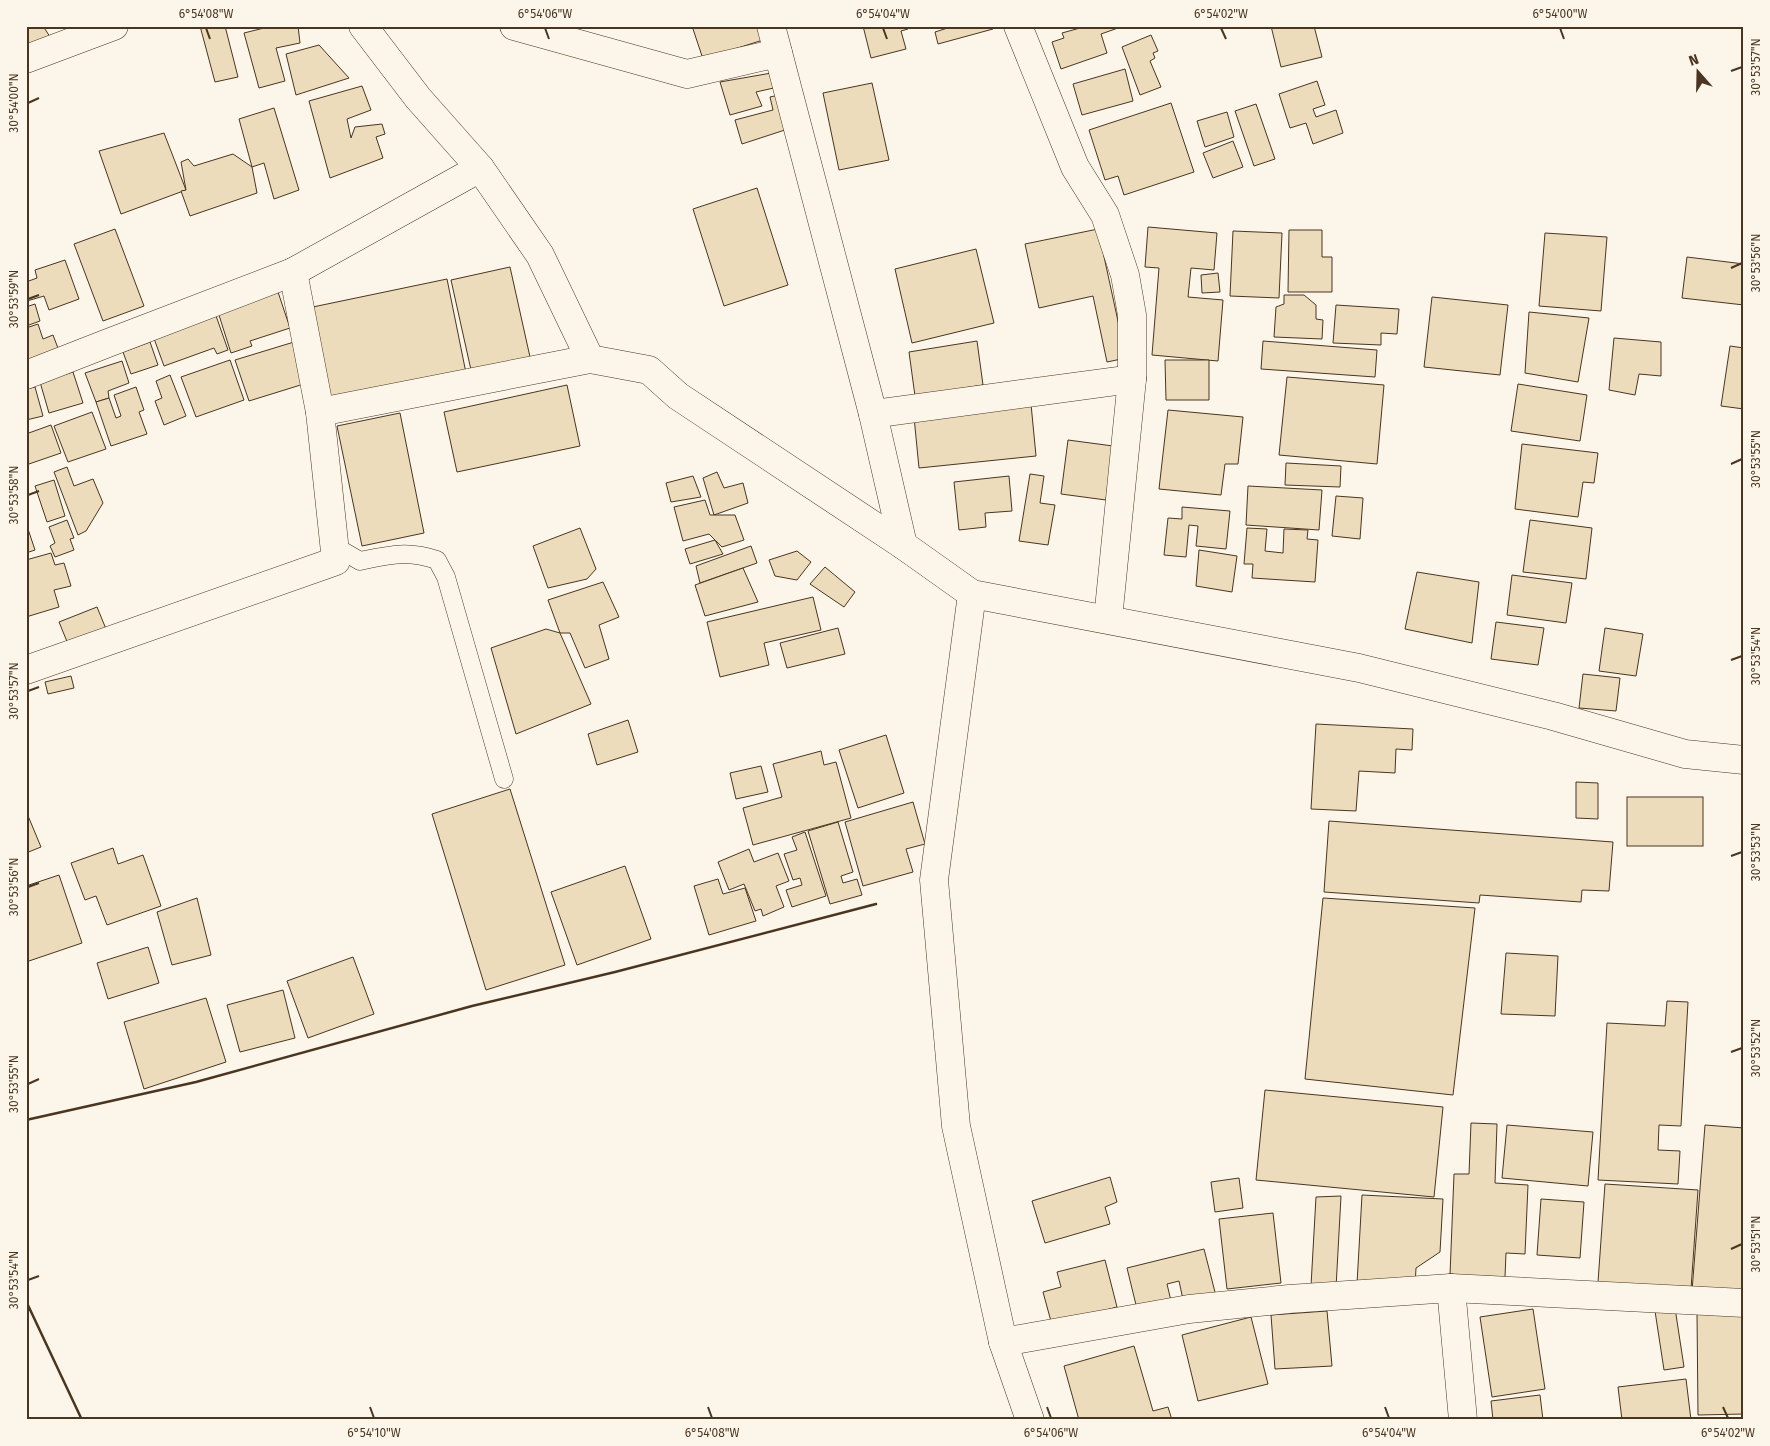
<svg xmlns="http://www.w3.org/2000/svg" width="1770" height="1446" viewBox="0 0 1770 1446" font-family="'Fira Sans',sans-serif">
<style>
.building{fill:#ecdcbc;stroke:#4a3520}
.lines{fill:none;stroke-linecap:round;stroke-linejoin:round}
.service-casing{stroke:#4a3520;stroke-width:19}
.minor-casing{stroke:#4a3520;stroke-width:29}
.service{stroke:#fbf6e9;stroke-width:18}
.minor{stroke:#fbf6e9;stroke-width:28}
.wall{stroke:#4a3520;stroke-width:2.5}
.ticks{fill:none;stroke:#4a3520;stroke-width:2}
.neatline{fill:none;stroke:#4a3520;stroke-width:2}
.ticks-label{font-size:12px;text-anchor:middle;fill:#4a3520}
</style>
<rect width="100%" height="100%" fill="#fbf6e9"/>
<g class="building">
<path d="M26,26h17l13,20 -30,12z"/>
<path d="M200,26h25l13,51 -23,5z"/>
<path d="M272,26h26l2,17 -24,5 9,33 -26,7 -15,-55z"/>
<path d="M692,26h67l4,14 -60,19z"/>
<path d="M863,26h45v3l-7,2 5,18 -35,9z"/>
<path d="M954,26h38l1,3 -55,15 -3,-12z"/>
<path d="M1079,26h39v2l-17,6 6,19 -46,16 -9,-27 12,-4 -2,-5 18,-5z"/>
<path d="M1271,26h43l8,31 -41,10z"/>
<path d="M1151,35l7,16 -5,2 2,5 -5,3 11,26 -21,8 -18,-48z"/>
<path d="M319,45l30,33 -53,17 -10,-41z"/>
<path d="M1125,69l8,32 -51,14 -9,-31z"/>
<path d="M783,71l4,14 -31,7 6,14 -32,9 -10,-33z"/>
<path d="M1317,81l8,24 -12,4 3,8 20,-7 7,23 -30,11 -7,-21 -16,5 -11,-34z"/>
<path d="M872,83l17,77 -50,10 -16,-77z"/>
<path d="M362,86l9,24 -24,9 4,19 4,-11 27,-3 3,10 -9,3 7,21 -53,20 -21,-77z"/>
<path d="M779,95l12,33 -49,16 -7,-24 38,-10 -3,-13z"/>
<path d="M1171,103l23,69 -70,23 -6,-19 -13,4 -16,-50z"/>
<path d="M1256,104l19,55 -21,7 -19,-55z"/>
<path d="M274,108l25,82 -25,9 -10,-36 -12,4 -13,-48z"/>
<path d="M1227,112l7,25 -29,10 -8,-26z"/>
<path d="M164,133l22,57 -65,24 -22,-63z"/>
<path d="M1233,141l10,26 -30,11 -10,-25z"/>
<path d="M233,154l19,13 5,26 -67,23 -9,-25 5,-1 -5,-28 7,-3 6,7z"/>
<path d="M757,188l31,97 -64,21 -31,-97z"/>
<path d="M1148,227l69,6 -3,37 -23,-2 -3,29 35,3 -5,61 -66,-6 7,-87 -14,-1z"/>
<path d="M115,229l29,77 -41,15 -29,-77z"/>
<path d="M1098,229l28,129 -19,4 -14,-66 -54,12 -14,-64z"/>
<path d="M1289,230h33v27h10v35h-44z"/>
<path d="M1233,231l49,2 -3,65 -49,-2z"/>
<path d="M1545,233l62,4 -6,74 -62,-5z"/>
<path d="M976,249l18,74 -82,20 -17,-74z"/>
<path d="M1687,257l57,7v41l-62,-7z"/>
<path d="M65,260l14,39 -30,11 -5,-14 -17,5 -1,-19 11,-4 -2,-8z"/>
<path d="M510,267l20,90 -59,13 -20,-90z"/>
<path d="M1218,273l2,19 -18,1 -1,-18z"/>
<path d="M447,279l19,94 -139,28 -19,-93z"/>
<path d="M278,292l12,36 -40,13 2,5 -21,7 -13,-41z"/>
<path d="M1284,295h20l12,10v14l7,1 -1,19 -48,-2 2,-30 8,-3z"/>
<path d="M1432,297l76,8 -8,70 -76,-8z"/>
<path d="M35,304l5,17 -14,5v-19z"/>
<path d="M1336,305l63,4 -2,25 -16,-1v12l-48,-2z"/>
<path d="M214,310l14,40 -11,4 -3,-6 -50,18 -12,-33z"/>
<path d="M1529,312l60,6 -11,64 -53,-9z"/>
<path d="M38,324l5,15 10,-4 8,21 -35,13v-41z"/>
<path d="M1614,338l47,4v34l-22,-2 -4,21 -26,-5z"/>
<path d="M977,341l6,44 -68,11 -6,-44z"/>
<path d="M1263,341l114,9 -2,27 -114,-8z"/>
<path d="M150,342l8,23 -27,9 -8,-22z"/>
<path d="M294,342l13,41 -58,18 -14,-41z"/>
<path d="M1730,346l14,2v61l-23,-3z"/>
<path d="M230,360l14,40 -48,17 -15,-40z"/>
<path d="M1165,360h44v40h-43z"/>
<path d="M122,361l7,22 -21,8 1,7 -13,4 -11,-29z"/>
<path d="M73,372l10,31 -34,10 -9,-31z"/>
<path d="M170,375l16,41 -22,9 -9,-24 7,-3 -6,-17z"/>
<path d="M1287,377l97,8 -7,79 -98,-9z"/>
<path d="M1518,384l69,11 -7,46 -69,-10z"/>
<path d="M567,385l13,61 -123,26 -13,-60z"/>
<path d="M35,387l8,29 -17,4v-31z"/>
<path d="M136,387l8,23 -5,2 8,22 -36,12 -15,-44 13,-4 7,20 5,-2 -7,-21z"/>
<path d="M1031,404l5,52 -117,12 -5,-51z"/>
<path d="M1168,410l75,7 -5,47h-13l-4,31 -62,-6z"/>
<path d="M92,412l14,37 -38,13 -14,-36z"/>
<path d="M400,413l24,120 -62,13 -25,-120z"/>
<path d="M51,425l10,28 -35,12v-31z"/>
<path d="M1068,440l45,6 -7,54 -45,-6z"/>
<path d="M1522,444l76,9 -4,30 -11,-1 -5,35 -63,-8z"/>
<path d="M1286,463l55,3 -1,21 -55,-2z"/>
<path d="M67,467l7,19 19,-7 10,24 -17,28 -8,4 -24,-63z"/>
<path d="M717,472l7,16 19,-5 5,20 -34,12 -11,-37z"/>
<path d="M1030,474l14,2 -4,27 15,2 -7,40 -29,-4z"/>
<path d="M693,476l8,21 -30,5 -5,-19z"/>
<path d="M1009,476l3,35 -27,2 1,14 -27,3 -5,-48z"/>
<path d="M54,480l11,36 -18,6 -12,-36z"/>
<path d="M1248,486l74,4 -3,40 -73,-5z"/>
<path d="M1336,496l27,2 -3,41 -28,-3z"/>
<path d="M705,500l5,15h25l9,25 -22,7 -13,-13 -26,7 -9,-34z"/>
<path d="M1182,507l48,4 -4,38 -30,-3 2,-20 -9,-1 -3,32 -22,-2 4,-37 14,1z"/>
<path d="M67,520l7,18 -4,1 4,11 -19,7 -5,-11 5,-3 -6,-16z"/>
<path d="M1530,520l62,8 -6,51 -63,-7z"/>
<path d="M26,523l9,27 -9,3z"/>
<path d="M580,528l16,41 -9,10 -39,9 -15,-42z"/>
<path d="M1247,528l20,1 -2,22 18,2 1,-24 24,1 -1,9 11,1 -3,42 -63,-4 1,-14h-9z"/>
<path d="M715,540l8,14 -33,10 -5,-15z"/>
<path d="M751,546l6,17 -57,20 -4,-17z"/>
<path d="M1199,550l38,6 -5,36 -36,-6z"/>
<path d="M797,551l14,11 -14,18 -22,-4 -6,-16z"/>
<path d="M51,553l4,12 9,-2 7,23 -17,4 5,17 -33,10v-57z"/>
<path d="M825,567l30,25 -11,15 -34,-23z"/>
<path d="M743,568l15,34 -53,14 -10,-31z"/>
<path d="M1417,572l62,10 -7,61 -67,-14z"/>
<path d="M1512,575l60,8 -6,40 -59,-8z"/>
<path d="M603,582l16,35 -20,8 10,34 -24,9 -15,-35h-10l-12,-33z"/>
<path d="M813,597l8,33 -57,13 5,22 -49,12 -13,-55z"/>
<path d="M97,607l9,22 -38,15 -9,-22z"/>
<path d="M1496,622l48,6 -6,37 -47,-6z"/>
<path d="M838,628l7,26 -58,14 -7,-25z"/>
<path d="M1605,628l38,6 -7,42 -37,-5z"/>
<path d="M546,629l14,4 31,71 -75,30 -25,-86z"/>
<path d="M1583,674l37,4 -4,33 -37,-3z"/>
<path d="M71,676l3,12 -26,6 -3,-12z"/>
<path d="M628,720l10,32 -41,13 -9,-31z"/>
<path d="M1316,724l97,5 -1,21 -16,-1 -1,24 -36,-2 -3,40 -45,-2z"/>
<path d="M886,735l18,58 -46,15 -19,-58z"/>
<path d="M821,751l3,14 12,-3 15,56 -98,27 -10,-37 39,-11 -9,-33z"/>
<path d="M761,766l7,26 -32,7 -6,-26z"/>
<path d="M1576,782l22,1v36l-22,-1z"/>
<path d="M510,789l55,176 -79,25 -54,-176z"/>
<rect x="1627" y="797" width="76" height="49"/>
<path d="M913,802l12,42 -19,5 7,23 -50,14 -18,-64z"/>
<path d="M26,811l15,36 -15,6z"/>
<path d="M1329,821l284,21 -4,49 -27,-1 -1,12 -101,-7 -1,8 -155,-11z"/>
<path d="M838,822l15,50 -12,4 2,7 14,-4 5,16 -32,9 -22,-73z"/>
<path d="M805,832l21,64 -34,11 -6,-17 16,-5 -2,-7 -7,2 -9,-26 13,-4 -5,-13z"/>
<path d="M113,848l5,16 25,-9 18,51 -54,19 -11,-29 -11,4 -14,-37z"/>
<path d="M749,849l5,13 24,-9 11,28 -13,5 8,21 -21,9 -2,-7 -6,2 -11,-27 -15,6 -11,-28z"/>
<path d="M625,866l26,73 -74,26 -26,-73z"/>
<path d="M59,875l23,68 -56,19v-76z"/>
<path d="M718,879l5,15 22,-6 11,33 -47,14 -15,-49z"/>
<path d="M197,898l14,57 -39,10 -15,-53z"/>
<path d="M1323,898l152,10 -22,187 -148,-16z"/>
<path d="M148,947l11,36 -51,16 -11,-36z"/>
<path d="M1506,953l52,3 -3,60 -54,-2z"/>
<path d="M353,957l21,57 -66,24 -21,-57z"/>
<path d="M283,990l12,48 -55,14 -13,-47z"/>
<path d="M206,998l20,64 -82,27 -20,-67z"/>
<path d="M1667,1001l21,1 -7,124 -22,-1 -1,25 22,1 -2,33 -80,-4 9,-157 58,3z"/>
<path d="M1265,1090l178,17 -9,90 -178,-17z"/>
<path d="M1471,1123l26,1 -2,59 33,2 -3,69 -19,-1 -1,24 -55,-2 4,-101h15z"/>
<path d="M1507,1125l86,7 -5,54 -86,-8z"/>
<path d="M1705,1125l39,3v166l-52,-3z"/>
<path d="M1110,1177l7,25 -12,5 5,17 -65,19 -13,-42z"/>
<path d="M1239,1178l4,30 -28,4 -4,-30z"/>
<path d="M1605,1184l93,6 -7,99 -93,-7z"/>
<path d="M1362,1195l81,4 -3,53 -24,16 -1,19 -58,-3z"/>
<path d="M1341,1196l-5,92 -25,-2 5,-89z"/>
<path d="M1541,1199l43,3 -4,56 -43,-3z"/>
<path d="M1273,1213l8,70 -54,6 -8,-70z"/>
<path d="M1204,1249l12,47 -32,8 -5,-23 -12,3 4,17 -34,8 -10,-41z"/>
<path d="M1105,1260l12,47 -65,18 -9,-33 18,-5 -4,-15z"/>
<path d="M1675,1308l9,59 -20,3 -9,-59z"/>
<path d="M1533,1309l12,80 -53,8 -12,-80z"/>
<path d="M1327,1311l5,55 -57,3 -4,-54z"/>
<path d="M1744,1312v102l-46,1 -1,-102z"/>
<path d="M1251,1317l17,67 -70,17 -16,-66z"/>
<path d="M1134,1346l19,65 15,-4 4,13h-93l-15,-54z"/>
<path d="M1686,1379l5,41h-69l-4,-33z"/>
<path d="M1540,1395l3,25h-50l-2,-19z"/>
</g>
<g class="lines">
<defs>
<path id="service" d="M334,546l26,15c29,-6 47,-11 77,-1l9,17 58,202"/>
<g id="minor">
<path d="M363,26l55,72 62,70 60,87 50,104 59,11 29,26 225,149 69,49 387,74 194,48 132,38 59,6"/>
<path d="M514,26l173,48 91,-21"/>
<path d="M771,26l102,388 30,131"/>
<path d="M1018,26l57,141 30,48 20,60 7,40v64"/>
<path d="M26,59l88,-33"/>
<path d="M26,375l82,-32 185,-71 187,-104"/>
<path d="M320,412l270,-53"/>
<path d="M873,414l259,-35 -24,240"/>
<path d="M972,594l-38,286 22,246 47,216 27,78"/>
<path d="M26,670l310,-109 -16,-149 -27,-140"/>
<path d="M1451,1288l12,132"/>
<path d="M1003,1342l186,-33 100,-10 162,-11 293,15"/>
</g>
</defs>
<use href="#service" class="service-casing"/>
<use href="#minor" class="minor-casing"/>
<use href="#service" class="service"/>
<use href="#minor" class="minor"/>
<g class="wall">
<path d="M26,1120l170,-38 276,-76 143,-34 261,-68"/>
<path d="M26,1301l56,119"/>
</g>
</g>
<path class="ticks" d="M206,28l4,11M545,28l4,11M883,28l4,11M1221,28l5,11M1560,28l4,11M1731,71l11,-4M28,103l11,-5M1731,268l11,-5M28,299l11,-4M1731,464l11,-5M28,495l11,-4M1731,660l11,-4M28,691l11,-4M1731,856l11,-4M28,887l11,-4M1731,1052l11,-4M28,1084l11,-5M1731,1249l11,-5M28,1280l11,-4M370,1407l4,11M708,1407l4,11M1047,1407l4,11M1385,1407l4,11M1723,1407l5,11"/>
<rect width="1770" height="1446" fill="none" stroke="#fbf6e9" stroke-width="55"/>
<g transform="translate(1698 72) rotate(340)" stroke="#fbf6e9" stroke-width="4" paint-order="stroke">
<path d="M0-4L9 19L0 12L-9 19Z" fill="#4a3520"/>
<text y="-8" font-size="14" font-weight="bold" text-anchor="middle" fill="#4a3520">N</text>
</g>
<rect x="28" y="28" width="1714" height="1390" class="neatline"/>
<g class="ticks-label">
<text x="206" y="18">6°54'08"W</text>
<text x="545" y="18">6°54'06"W</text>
<text x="883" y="18">6°54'04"W</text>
<text x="1221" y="18">6°54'02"W</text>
<text x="1560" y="18">6°54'00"W</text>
<text transform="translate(1756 67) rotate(-90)" y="4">30°53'57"N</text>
<text transform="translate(14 103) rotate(-90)" y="4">30°54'00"N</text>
<text transform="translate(1756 263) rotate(-90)" y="4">30°53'56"N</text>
<text transform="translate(14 299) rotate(-90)" y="4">30°53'59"N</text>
<text transform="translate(1756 459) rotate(-90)" y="4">30°53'55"N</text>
<text transform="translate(14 495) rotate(-90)" y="4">30°53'58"N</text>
<text transform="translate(1756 656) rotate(-90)" y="4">30°53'54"N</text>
<text transform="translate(14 691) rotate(-90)" y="4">30°53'57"N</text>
<text transform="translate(1756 852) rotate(-90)" y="4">30°53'53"N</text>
<text transform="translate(14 887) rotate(-90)" y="4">30°53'56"N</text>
<text transform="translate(1756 1048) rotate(-90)" y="4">30°53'52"N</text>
<text transform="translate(14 1084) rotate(-90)" y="4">30°53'55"N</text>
<text transform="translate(1756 1244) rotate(-90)" y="4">30°53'51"N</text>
<text transform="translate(14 1280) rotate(-90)" y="4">30°53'54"N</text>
<text x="374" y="1437">6°54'10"W</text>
<text x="712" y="1437">6°54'08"W</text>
<text x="1051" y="1437">6°54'06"W</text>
<text x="1389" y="1437">6°54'04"W</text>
<text x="1728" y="1437">6°54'02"W</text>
</g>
</svg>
